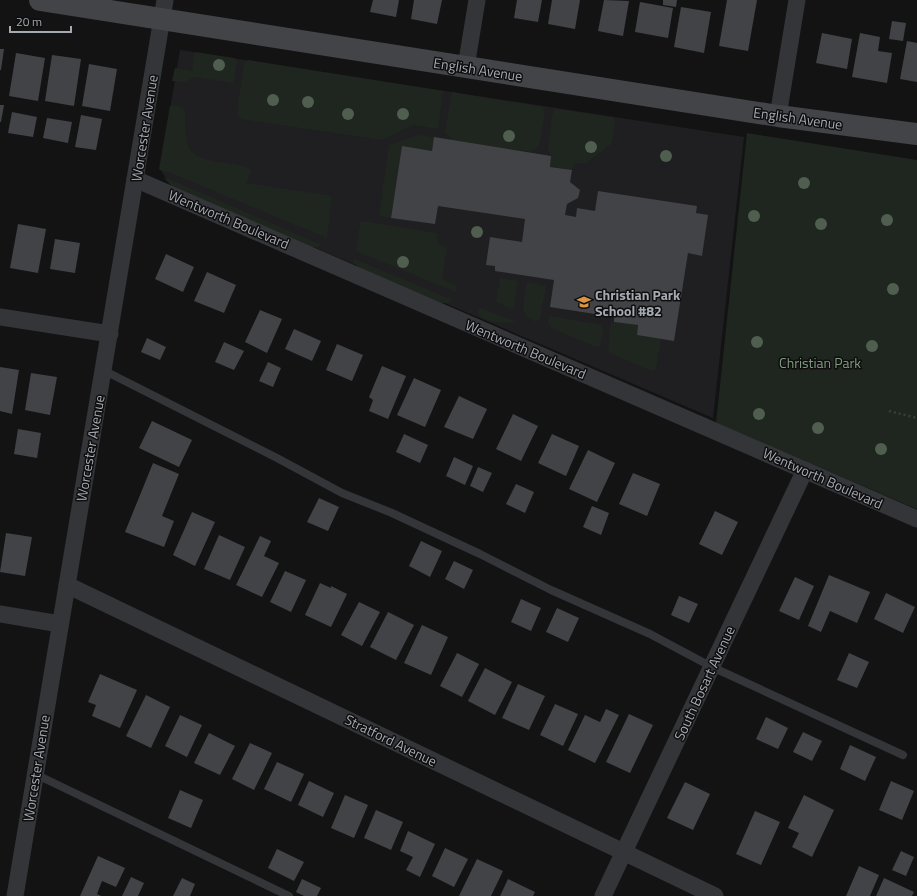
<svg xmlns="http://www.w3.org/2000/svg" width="917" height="896" viewBox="0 0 917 896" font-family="'Titillium Web',sans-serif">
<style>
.built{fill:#1f1f21}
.green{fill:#1f261f}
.building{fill:#424347}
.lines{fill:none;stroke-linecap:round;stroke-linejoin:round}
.path{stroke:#3a3c3f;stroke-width:2.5;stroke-dasharray:2 3;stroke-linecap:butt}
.lane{stroke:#343538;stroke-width:8}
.street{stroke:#343538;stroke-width:17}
.secondary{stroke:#424448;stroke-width:22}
.tree{fill:#505e4f}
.labels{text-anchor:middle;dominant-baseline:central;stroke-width:3;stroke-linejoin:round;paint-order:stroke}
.street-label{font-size:14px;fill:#a6abb3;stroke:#0e0e0f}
.poi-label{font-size:14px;font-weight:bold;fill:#a6abb3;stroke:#0e0e0f;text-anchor:start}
.park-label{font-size:14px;fill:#819c7f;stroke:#0e0e0f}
</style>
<rect width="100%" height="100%" fill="#131314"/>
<path class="built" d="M180,50l564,87 -31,281 -542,-232 -11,-17z"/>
<g class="green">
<path d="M195,52l39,6 3,4 -4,21 -39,-6 -8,5 -14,-1 3,-13 17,3z"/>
<path d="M248,60l195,31 -5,38 -25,-4 -31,15 -141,-21 -4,-6 7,-49z"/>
<path d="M452,92l90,15 3,5 -6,34 -8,6 -79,-12 -7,-8z"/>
<path d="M173,105l8,2 4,4c0,38 0,47 41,52 9,1 16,2 24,6l1,3 -5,11 81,12 5,3 -5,40 -156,-65 -9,-2 -3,-2 11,-63z"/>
<path d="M557,109l55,8 3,4 -3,22 -27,21 -11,-1 -2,7 -22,-3 1,-11 -3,-8 5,-37z"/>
<path d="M747,133l170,27v349l-201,-86z"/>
<path d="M418,135l16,2 -2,14 -30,-5 -11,72 -12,-2 10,-71z"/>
<path d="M164,178l5,1 153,66 -6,2h-7l-136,-60z"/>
<path d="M363,221l74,12v9l3,3 7,1 -5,33 13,6 2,2 -1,5 -100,-41 4,-28z"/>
<path d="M354,259l99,41 -5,3h-7l-79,-33 -8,-7z"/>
<path d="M500,278l18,3 -4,26 -3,2 -15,-7z"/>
<path d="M527,282l19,4 -6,33 -4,3 -10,-6 -3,-6z"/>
<path d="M478,307l39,15c-15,1 -25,2 -38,-6z"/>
<path d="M549,316l52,9 2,4 -3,17 -5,1 -43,-19 -4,-6z"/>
<path d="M611,322l27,3 -1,10 24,4 -5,30 -5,2 -41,-18 -2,-4z"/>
</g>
<g class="building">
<path d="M373,0h26l-3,17 -26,-5z"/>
<path d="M414,0h28l-5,24 -26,-5z"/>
<path d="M517,0h25l-4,22 -24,-4z"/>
<path d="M552,0h28l-5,29 -27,-5z"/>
<path d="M604,0l25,1 -6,35 -25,-5z"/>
<path d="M663,0h14l-1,7 -13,-2z"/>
<path d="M727,0h30l-9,51 -29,-5z"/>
<path d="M640,2l33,6 -5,30 -33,-6z"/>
<path d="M681,7l30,5 -7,41 -30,-6z"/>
<path d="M892,21l14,2 -3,18 -14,-2z"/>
<path d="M822,33l30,6 -5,30 -31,-6z"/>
<path d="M860,33l20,4 -2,14 14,2 -5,30 -35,-6z"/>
<path d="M907,41l10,2v39l-17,-3z"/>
<path d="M0,49h4l-3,21h-1z"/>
<path d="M16,53l29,5 -7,43 -29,-5z"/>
<path d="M52,55l29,4 -7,47 -29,-5z"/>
<path d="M89,64l28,5 -7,42 -28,-5z"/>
<path d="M0,105h4l-3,17h-1z"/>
<path d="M12,112l25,5 -4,20 -25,-4z"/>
<path d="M81,115l21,4 -6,31 -21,-3z"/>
<path d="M47,118l25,4 -4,21 -25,-5z"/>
<path d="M434,137l117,19 -1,11 22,3 -2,12 10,8 -2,8 -11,6 -2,11 11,2 1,-9 18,3 3,-20 99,15 -1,7 12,2 -6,41 -14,-3 -14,88 -37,-6 1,-10 -24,-3v-5l-64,-10 4,-27 -59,-9v-5l-9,-1 4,-28 32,5 3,-23 -87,-13 -3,18 -44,-6 11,-72 30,5z"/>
<path d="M18,224l28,5 -8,44 -28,-5z"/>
<path d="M55,239l25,4 -5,30 -25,-4z"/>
<path d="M166,254l28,13 -11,25 -28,-13z"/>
<path d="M207,272l29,13 -12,28 -30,-12z"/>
<path d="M260,310l22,9 -15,34 -22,-11z"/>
<path d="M294,329l27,12 -9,20 -27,-12z"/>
<path d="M147,338l19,9 -6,13 -19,-8z"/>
<path d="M224,342l20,9 -10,19 -19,-8z"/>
<path d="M337,344l26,11 -11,26 -26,-11z"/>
<path d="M268,362l13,6 -8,19 -14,-6z"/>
<path d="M382,366l24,10 -18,43 -19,-8 4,-11 -4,-3z"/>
<path d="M0,367l19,3 -7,44 -12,-3z"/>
<path d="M31,373l26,4 -7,38 -25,-5z"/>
<path d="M414,378l27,12 -16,37 -28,-12z"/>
<path d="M459,396l28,13 -14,30 -29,-12z"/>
<path d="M513,414l25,12 -17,35 -25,-12z"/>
<path d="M152,421l40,19 -13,27 -40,-19z"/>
<path d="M18,429l23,4 -4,25 -23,-4z"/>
<path d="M404,434l24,11 -8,18 -24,-11z"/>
<path d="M552,434l27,12 -13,30 -28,-13z"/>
<path d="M588,450l27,13 -18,39 -28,-13z"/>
<path d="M454,457l19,9 -8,19 -19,-9z"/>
<path d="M153,463l26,11 -17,42 12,5 -10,26 -39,-15z"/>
<path d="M478,467l14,6 -9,19 -13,-6z"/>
<path d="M633,473l27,11 -13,32 -28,-12z"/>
<path d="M516,484l18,8 -9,21 -19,-9z"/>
<path d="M319,498l20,9 -11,24 -21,-9z"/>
<path d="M592,506l17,7 -8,22 -18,-8z"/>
<path d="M715,511l23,11 -16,33 -23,-11z"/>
<path d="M192,512l23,10 -20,44 -22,-11z"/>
<path d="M6,533l26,4 -7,39 -25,-4z"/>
<path d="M219,535l26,12 -15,33 -26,-11z"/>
<path d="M260,536l11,5 -7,15 15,7 -17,34 -26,-12z"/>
<path d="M421,541l21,10 -12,26 -21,-11z"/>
<path d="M454,561l19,9 -9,19 -19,-10z"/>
<path d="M285,571l21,9 -15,32 -21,-10z"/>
<path d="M829,575l41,17 -13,31 -27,-12 -9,21 -13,-6z"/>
<path d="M795,577l19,9 -15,34 -20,-9z"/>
<path d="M320,583l11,5v-2l16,8 -16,33 -26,-12z"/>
<path d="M886,593l29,14 -12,26 -29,-14z"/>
<path d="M679,596l19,8 -9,19 -18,-8z"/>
<path d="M521,599l20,9 -10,23 -20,-9z"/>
<path d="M359,602l21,10 -18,34 -21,-11z"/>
<path d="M557,608l22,10 -11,24 -22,-10z"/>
<path d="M388,612l26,13 -18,35 -26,-13z"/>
<path d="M422,625l26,12 -17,38 -27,-12z"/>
<path d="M457,653l22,11 -17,33 -22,-11z"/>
<path d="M849,653l20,9 -12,26 -20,-8z"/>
<path d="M485,668l27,14 -17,33 -27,-14z"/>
<path d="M100,674l37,16 -17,38 -28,-12 4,-11 -8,-3z"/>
<path d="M518,684l27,12 -16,34 -27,-12z"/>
<path d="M146,695l24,12 -19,41 -25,-12z"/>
<path d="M555,704l23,10 -15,32 -23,-11z"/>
<path d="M606,709l13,6 -24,48 -27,-13 17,-35 15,7z"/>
<path d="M629,714l24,11 -23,48 -24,-11z"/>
<path d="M180,715l22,10 -15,32 -22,-11z"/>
<path d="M766,717l22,11 -10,21 -22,-10z"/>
<path d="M803,732l19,9 -10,20 -19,-9z"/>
<path d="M209,733l26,13 -15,29 -26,-12z"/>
<path d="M250,743l22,10 -18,37 -22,-11z"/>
<path d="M850,745l26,12 -11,24 -25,-12z"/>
<path d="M277,762l27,12 -13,28 -27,-13z"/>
<path d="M309,781l25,12 -11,24 -25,-12z"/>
<path d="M891,781l23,10 -12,29 -23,-10z"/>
<path d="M685,782l25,12 -17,36 -26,-12z"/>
<path d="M180,790l23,10 -12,28 -23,-10z"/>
<path d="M345,795l23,10 -14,33 -23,-10z"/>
<path d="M804,795l30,15 -22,47 -20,-10 7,-14 -11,-5z"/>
<path d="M376,810l27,12 -12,28 -27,-12z"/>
<path d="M755,811l25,11 -19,43 -25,-11z"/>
<path d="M408,831l27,13 -15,33 -14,-7 7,-13 -13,-6z"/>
<path d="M445,848l23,11 -14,28 -22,-11z"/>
<path d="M277,849l27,13 -10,19 -26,-13z"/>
<path d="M901,851l13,6 -8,19 -14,-6z"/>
<path d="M98,856l27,12 -9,19 -14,-6 -5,13 4,2h-21z"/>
<path d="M477,859l26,12 -12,25h-32z"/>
<path d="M859,866l20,9 -9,21h-24z"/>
<path d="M131,877l13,6 -6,13h-16z"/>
<path d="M182,878l13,6 -5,12h-17z"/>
<path d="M884,878l30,14 -2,4h-36z"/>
<path d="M302,879l19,9 -4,8h-13l-8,-4z"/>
<path d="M508,879l27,13 -2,4h-33z"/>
</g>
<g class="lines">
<path class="path" d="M889,411l28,7"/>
<g class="lane">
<path d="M103,370l174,88 65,35 50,20 88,41 71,36 99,44 62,33 191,88"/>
<path d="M35,774l254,122"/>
</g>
<g class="street">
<path d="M466,67l11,-67"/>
<path d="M778,116l19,-116"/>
<path d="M135,179l782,340"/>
<path d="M0,317l110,17"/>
<path d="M67,585l648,311"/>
<path d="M0,614l60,10"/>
<path d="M15,896l150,-896"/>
<path d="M603,896l202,-426"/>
</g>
<path class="secondary" d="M40,0l738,116 139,18"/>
</g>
<g class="tree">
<circle cx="219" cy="65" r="6"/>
<circle cx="273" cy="100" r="6"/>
<circle cx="308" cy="102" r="6"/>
<circle cx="348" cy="114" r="6"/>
<circle cx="403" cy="114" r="6"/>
<circle cx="509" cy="136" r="6"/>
<circle cx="591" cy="147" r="6"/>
<circle cx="666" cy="156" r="6"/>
<circle cx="804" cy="183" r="6"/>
<circle cx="754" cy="216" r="6"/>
<circle cx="887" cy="220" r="6"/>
<circle cx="821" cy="224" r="6"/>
<circle cx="477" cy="232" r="6"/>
<circle cx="403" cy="262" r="6"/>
<circle cx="893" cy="289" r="6"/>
<circle cx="757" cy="342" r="6"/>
<circle cx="872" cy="346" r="6"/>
<circle cx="759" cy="414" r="6"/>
<circle cx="818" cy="428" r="6"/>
<circle cx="881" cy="449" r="6"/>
</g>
<defs>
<symbol id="school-bare" viewBox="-9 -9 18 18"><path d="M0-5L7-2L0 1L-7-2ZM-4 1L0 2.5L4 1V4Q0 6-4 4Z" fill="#db9643" stroke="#0e0e0f" stroke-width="2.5" paint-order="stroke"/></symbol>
</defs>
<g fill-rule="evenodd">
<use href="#school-bare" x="574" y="292" width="20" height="20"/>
</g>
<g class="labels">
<g class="street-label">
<text transform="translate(478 69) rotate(9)">English Avenue</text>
<text transform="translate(798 118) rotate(8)">English Avenue</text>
<text transform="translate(144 128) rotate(-81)">Worcester Avenue</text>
<text transform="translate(229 219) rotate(23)">Wentworth Boulevard</text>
<text transform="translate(526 349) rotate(23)">Wentworth Boulevard</text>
<text transform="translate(90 448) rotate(-80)">Worcester Avenue</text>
<text transform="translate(823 478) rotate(24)">Wentworth Boulevard</text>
<text transform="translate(704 683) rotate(-65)">South Bosart Avenue</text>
<text transform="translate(391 740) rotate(26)">Stratford Avenue</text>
<text transform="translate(36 768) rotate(-81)">Worcester Avenue</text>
</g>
<g class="poi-label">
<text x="595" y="294">Christian Park<tspan x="595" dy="16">School #82</tspan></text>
</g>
<g class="park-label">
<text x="820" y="362">Christian Park</text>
</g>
</g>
<path d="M10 26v6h61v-6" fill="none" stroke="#a6abb3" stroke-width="2"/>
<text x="16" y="26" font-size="12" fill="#a6abb3" stroke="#0e0e0f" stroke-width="3" paint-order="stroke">20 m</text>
</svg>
